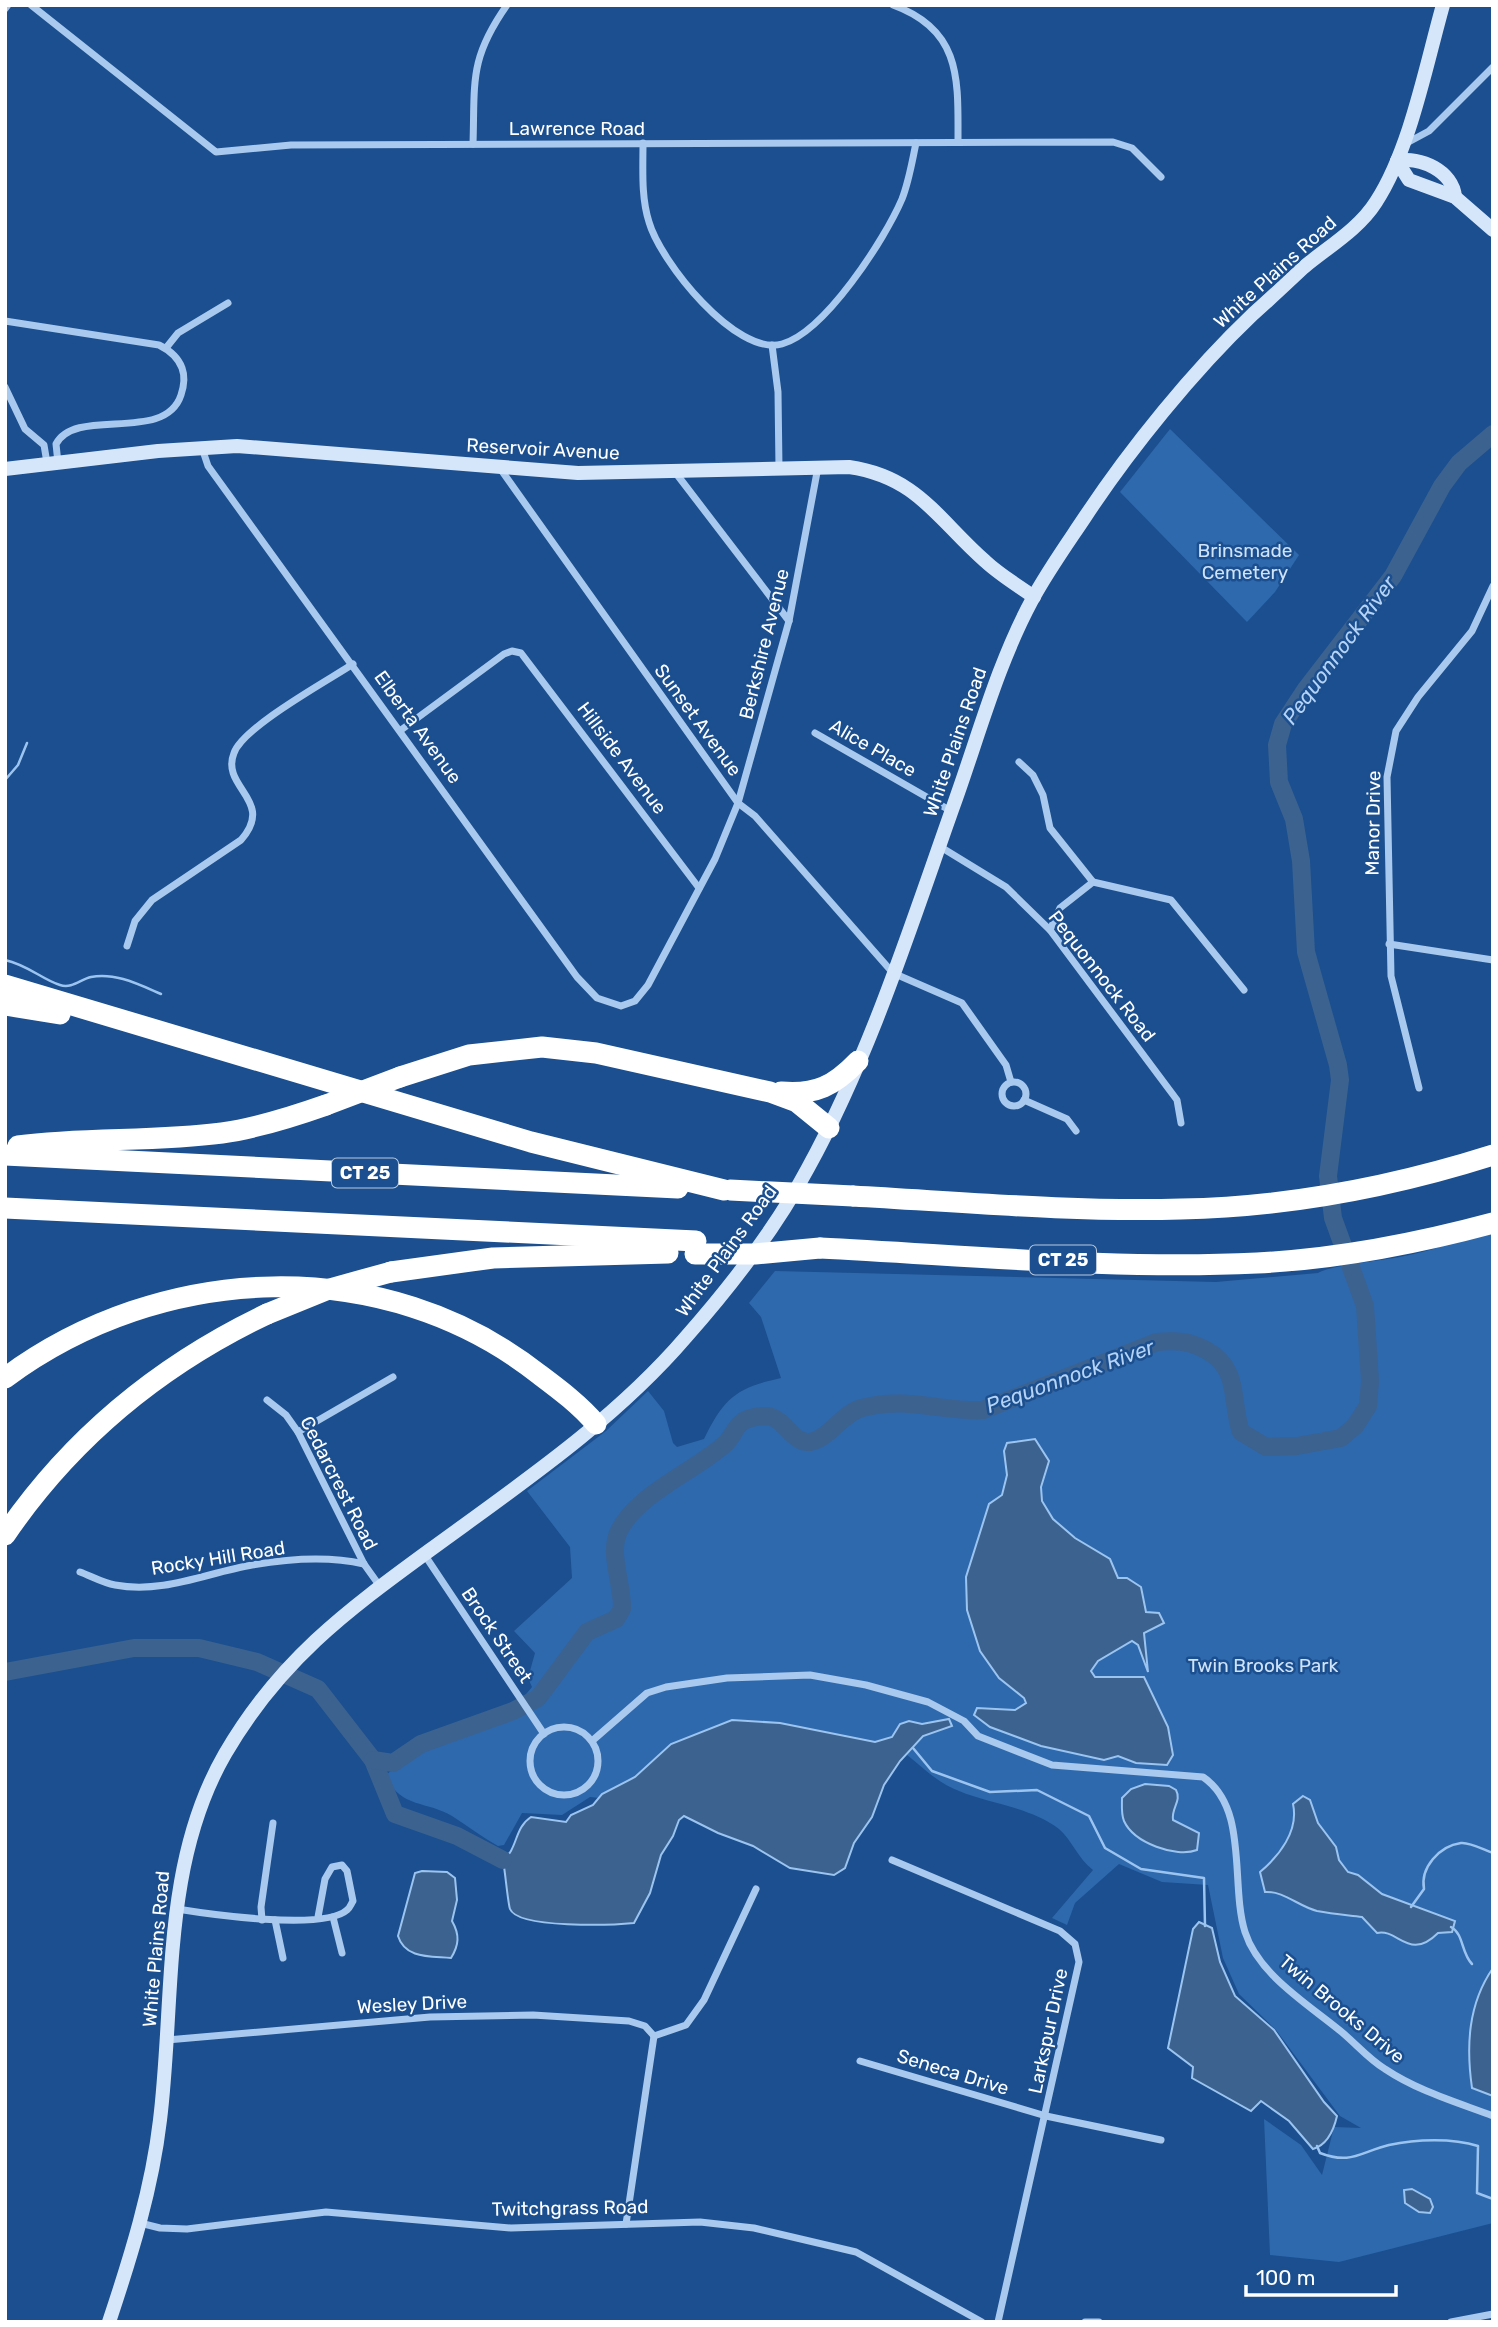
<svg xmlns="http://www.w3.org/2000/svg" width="1498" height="2327" viewBox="0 0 1498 2327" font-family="Rubik,sans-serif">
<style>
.green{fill:#2e69ad}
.water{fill:#3c6290;stroke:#9cc4f0;stroke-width:2}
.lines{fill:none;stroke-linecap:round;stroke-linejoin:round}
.stream{stroke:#9cc4f0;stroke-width:2.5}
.river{stroke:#3c6290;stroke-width:18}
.minor{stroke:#a9c9ee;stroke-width:7}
.secondary{stroke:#d6e6fa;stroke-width:14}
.motorway{stroke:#fff;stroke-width:21}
.motorway-bridge{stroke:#fff;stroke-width:21}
.labels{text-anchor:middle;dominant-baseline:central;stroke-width:5;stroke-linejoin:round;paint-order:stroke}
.shield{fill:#1b4f8f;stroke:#bbcadd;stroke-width:2}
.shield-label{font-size:18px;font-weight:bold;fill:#fff}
.street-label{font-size:19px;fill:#fff;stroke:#1b4f8f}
.park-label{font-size:19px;fill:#cfe3fa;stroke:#1b4f8f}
.water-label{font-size:21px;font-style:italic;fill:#b5d3f5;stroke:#1b4f8f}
</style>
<rect width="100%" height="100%" fill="#1b4f8f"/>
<g class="green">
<path d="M1170,429l129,126 -24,37 -28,30 -127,-130z"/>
<path d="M1493,1228v995l-154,39 -69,-7 -6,-136 37,26 21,30 12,-48 27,1 -21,-12 -64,-86 -37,-36 -16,-36 -15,-73 -46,-3 -43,-18 -44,39 -8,22 -15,-7 41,-48c-15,-11 -21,-30 -34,-41 -28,-22 -69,-25 -100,-38 -26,-10 -42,-30 -65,-46l-285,54 -19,-2 -28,18 -40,-2 -18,32 -6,1c-16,-9 -30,-20 -46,-30 -24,-15 -54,-8 -66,-41l12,-10 119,-60 15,-18 -4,-9 7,-25 -21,-22 58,-53 -2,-31 -43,-56 79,-60 42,-40 16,20 9,32 4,4 27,-8c20,-41 32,-51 77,-61l-20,-61 -12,-14 26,-32 441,11 102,-9c12,-8 74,-13 96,-19 27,-6 53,-17 79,-26z"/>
</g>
<g class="water">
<path d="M1035,1439l14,22 -8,26 1,14 11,18 22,19 35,21 8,19h9l14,9 5,25 13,1 5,10 -20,10 4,39 -10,-27 -6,-4 -34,20 -7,10 4,6h49l24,50 5,28 -6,10 -31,-2 -18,-7 -14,4 -63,-14 -51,-19 -16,-12 3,-7 38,2 11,-7 -2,-5 -25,-20 -19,-27 -13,-41 -1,-33 23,-73 13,-9 5,-20 -3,-24 3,-8z"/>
<path d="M949,1719l3,7 -29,10 -23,25 -16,24 -12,32 -18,26 -9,25 -11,7 -44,-7 -37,-22 -35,-13 -34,-17 -5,4 -6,16 -12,19 -11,38 -16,30c-20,2 -116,6 -124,-14 -2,-5 -5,-39 -7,-49 15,-11 11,-32 28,-43l35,5 5,-7 22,-10 9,-11 33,-17 36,-33 61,-24 48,3 95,19 17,-5 8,-13 9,-3 13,3z"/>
<path d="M1145,1784l24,2 7,4c6,11 -5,18 -3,30l26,13 -2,17c-21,8 -63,-7 -73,-29 -3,-7 -2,-16 -2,-23l9,-9z"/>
<path d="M1303,1796l7,4 8,23 18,24 3,13 9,12 10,3 24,19 73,27 -3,11 -14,1c-29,29 -40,-5 -61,0l-15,-16c-16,-2 -29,-3 -45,-6 -19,-5 -33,-20 -52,-19l-5,-20c19,-16 39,-41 33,-68z"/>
<path d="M422,1871l25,1 8,6 2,22 -5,21c8,14 7,24 -1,37 -20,-2 -46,1 -53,-22l17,-63z"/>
<path d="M1199,1922l13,6 8,34 15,34 39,34 50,72 13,14c-3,13 -10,29 -24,33l-24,-28 -28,-20 -10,10 -59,-33 1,-11 -25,-19 25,-119z"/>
<path d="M1493,1968v128l-21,-8c-6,-42 -4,-84 21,-120z"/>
<path d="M1412,2189l18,10 3,8 -3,6 -11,-1 -14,-9 -1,-13z"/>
</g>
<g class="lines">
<g class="stream">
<path d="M5,780l13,-15 9,-22"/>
<path d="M5,960c23,5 38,20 55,25 12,4 21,-6 31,-8 24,-5 49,8 70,17"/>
<path d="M913,1748l19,23 58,21 47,-2 52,26 16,32 36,21 63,9 1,48"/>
<path d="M1411,1907l13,-18c-4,-21 15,-43 37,-46 9,-1 23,7 32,10"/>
<path d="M1451,1927c13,7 10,26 21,37"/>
<path d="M1317,2146l3,7c31,12 40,-1 69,-8 27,-6 64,-7 89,1l-1,47 16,6"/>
</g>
<g class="river">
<path d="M5,1672l129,-24h65l58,14 61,27 55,71 22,54 62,22 46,24"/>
<path d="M373,1760l20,3 28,-19 92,-33 25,-13 49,-66 29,-13 6,-10c1,-24 -14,-56 -3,-78 18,-37 76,-60 106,-87 7,-6 9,-15 16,-21 5,-5 18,-7 25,-7 19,1 26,28 44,26 19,-3 32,-29 52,-34 45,-12 79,4 121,2l174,-68c19,-2 32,-1 49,8 35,19 24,50 35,82l25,15 31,-1 44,-8 14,-12 13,-20 2,-25 -5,-75 -32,-88 -5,-42 12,-96 -2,-15 -32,-113 -5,-91 -7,-42 -15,-37 -2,-37 6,-21 23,-35 87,-113 49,-90 17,-23 34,-29"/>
</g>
<g class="minor">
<path d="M31,5l185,147 75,-7 822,-3 19,6 29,29"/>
<path d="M893,5c69,25 65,75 65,137"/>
<path d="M5,9l3,-4"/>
<path d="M643,143c0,26 -2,54 6,79 11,39 87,135 133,122 43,-12 103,-105 120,-145 7,-18 10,-37 14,-56"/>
<path d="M473,144c2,-63 -4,-85 34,-139"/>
<path d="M1403,145l26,-14 64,-64"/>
<path d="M5,321l154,24c10,5 19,12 23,23 3,8 2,18 -1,27 -16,49 -105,11 -125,49l2,19"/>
<path d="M772,345l6,47 1,76"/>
<path d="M166,348l12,-15 50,-30"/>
<path d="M5,387l20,42 19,16 3,18"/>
<path d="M202,448l6,18 369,511 20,21 24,8 14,-5 13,-16 67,-126 23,-56 51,-182 29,-154"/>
<path d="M499,467l239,336 17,13 138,157 69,30 44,62 5,17"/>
<path d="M675,472l114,149"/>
<path d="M401,730l103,-76 8,-3 9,2 178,235"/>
<path d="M815,733l136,78"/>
<path d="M1019,762l14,13 10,20 7,33 43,54 -33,26 -10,22"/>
<path d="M939,846l67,41 44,43 127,170 4,23"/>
<path d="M1093,882l78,18 73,90"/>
<path d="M1389,944l104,16"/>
<path d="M127,946l8,-25 17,-21 89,-60c35,-40 -21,-52 -7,-87 9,-26 93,-72 119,-89"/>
<circle cx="1014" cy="1094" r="12"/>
<path d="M1419,1088l-28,-112 -4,-199 9,-46 22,-34 54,-66 21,-45"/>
<path d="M1024,1100l43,19 9,12"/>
<path d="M267,1400l19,15 12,17 66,132 15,21"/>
<path d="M298,1432l95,-55"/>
<path d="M424,1554l120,180"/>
<path d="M80,1572c11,4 23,11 35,13 48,9 91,-12 137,-20 35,-6 77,-9 112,-1"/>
<circle cx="564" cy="1761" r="34"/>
<path d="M592,1741l55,-48 19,-6 61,-9 83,-3 56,10 62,17 36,19 14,15 74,29 151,12c46,31 27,107 42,155 14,44 66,74 99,102 14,12 26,26 41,35 33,22 71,33 108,47"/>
<path d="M892,1860l168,71 15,13 4,18 -81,360"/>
<path d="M177,1909c31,5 147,22 170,1 3,-2 4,-6 6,-9l-6,-30 -5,-6 -10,2 -7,12 -7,38"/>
<path d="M333,1917l9,36"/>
<path d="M262,1920l-1,-13 12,-84"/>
<path d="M275,1920l8,38"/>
<path d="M654,2036l32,-11 18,-25 52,-111"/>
<path d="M167,2040l263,-23 103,-2 96,6 16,5 9,10"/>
<path d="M860,2061l186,55 115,24"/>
<path d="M140,2223l20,5 27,1 139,-17 185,16 189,-6 54,6 102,24 126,70"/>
<path d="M626,2224l28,-188"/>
<path d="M1085,2322h14"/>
<path d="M1451,2322l42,-8"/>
</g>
<g class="secondary">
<path d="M1397,161l12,19 46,17 38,33"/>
<path d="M1397,161c23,-5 56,10 58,36"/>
<path d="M5,469l153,-18 79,-5 341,27 271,-6c69,10 89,53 136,94 15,14 32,24 49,36"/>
<path d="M109,2322c22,-66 43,-133 51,-202 15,-123 1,-255 65,-366 54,-93 120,-142 205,-204 89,-65 184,-129 256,-213 45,-51 90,-109 122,-169 62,-113 102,-240 145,-361 25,-69 44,-142 79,-207 15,-28 35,-56 53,-83 45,-68 108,-146 168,-203 17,-15 34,-31 51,-47 24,-20 55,-38 72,-65 34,-52 50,-137 67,-197"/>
</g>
<g class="motorway">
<path d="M5,985l526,157 193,48"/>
<path d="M5,1005l55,9"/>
<path d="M400,1077l69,-22 73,-8 54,6 174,39 27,10 32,26"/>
<path d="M781,1092c35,3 53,-6 77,-31"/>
<path d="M18,1146c67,-9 136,-4 204,-13 36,-5 70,-16 104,-28"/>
<path d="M5,1155l673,33"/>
<path d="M853,1196c109,6 219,16 328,13 106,-2 211,-22 312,-54"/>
<path d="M5,1208l691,33"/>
<path d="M820,1248c143,7 294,22 437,15 80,-4 158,-19 236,-40"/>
<path d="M391,1272l102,-14 175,-5"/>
<path d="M5,1378c156,-116 380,-126 535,-3 20,15 40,30 56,49"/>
<path d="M5,1535c67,-98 155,-170 262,-221"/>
</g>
<g class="motorway-bridge">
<path d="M326,1105l74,-28"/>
<path d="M730,1190l123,6"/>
<path d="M695,1254h60l65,-6"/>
<path d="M267,1314l59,-24 65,-18"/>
</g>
</g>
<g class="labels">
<g class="shield">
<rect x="332" y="1158.5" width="66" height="29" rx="5"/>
<rect x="1030" y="1245.5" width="66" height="29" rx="5"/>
</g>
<g class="shield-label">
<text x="365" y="1173">CT 25</text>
<text x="1063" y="1260">CT 25</text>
</g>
<g class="street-label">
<text x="577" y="128">Lawrence Road</text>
<text transform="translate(1275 272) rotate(-42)">White Plains Road</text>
<text transform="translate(543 449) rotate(3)">Reservoir Avenue</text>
<text transform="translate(764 644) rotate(-76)">Berkshire Avenue</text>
<text transform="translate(698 720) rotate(54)">Sunset Avenue</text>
<text transform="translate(418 727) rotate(54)">Elberta Avenue</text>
<text transform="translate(955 742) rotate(-71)">White Plains Road</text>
<text transform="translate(873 748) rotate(30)">Alice Place</text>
<text transform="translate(622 758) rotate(53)">Hillside Avenue</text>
<text transform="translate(1373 823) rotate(-89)">Manor Drive</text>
<text transform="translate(1102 976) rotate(52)">Pequonnock Road</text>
<text transform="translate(726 1251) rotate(-54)">White Plains Road</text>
<text transform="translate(339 1483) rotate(63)">Cedarcrest Road</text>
<text transform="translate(218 1558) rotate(-9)">Rocky Hill Road</text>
<text transform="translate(497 1635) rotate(56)">Brock Street</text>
<text transform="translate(156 1949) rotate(-85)">White Plains Road</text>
<text transform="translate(412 2004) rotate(-3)">Wesley Drive</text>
<text transform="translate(1342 2009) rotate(40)">Twin Brooks Drive</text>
<text transform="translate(1048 2031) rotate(-78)">Larkspur Drive</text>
<text transform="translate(953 2072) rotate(17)">Seneca Drive</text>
<text transform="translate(570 2208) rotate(-1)">Twitchgrass Road</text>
</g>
<g class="park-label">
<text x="1245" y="550">Brinsmade<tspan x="1245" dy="22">Cemetery</tspan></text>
<text x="1263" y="1665">Twin Brooks Park</text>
</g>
<g class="water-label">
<text transform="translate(1339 650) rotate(-54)">Pequonnock River</text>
<text transform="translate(1070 1376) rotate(-20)">Pequonnock River</text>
</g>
</g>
<rect width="1498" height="2327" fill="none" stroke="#ffffff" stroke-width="14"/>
<path d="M1246 2285v10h150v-10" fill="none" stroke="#ffffff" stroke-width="3.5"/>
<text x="1256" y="2285" font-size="21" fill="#ffffff" stroke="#1b4f8f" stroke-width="5" paint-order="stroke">100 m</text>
</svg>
